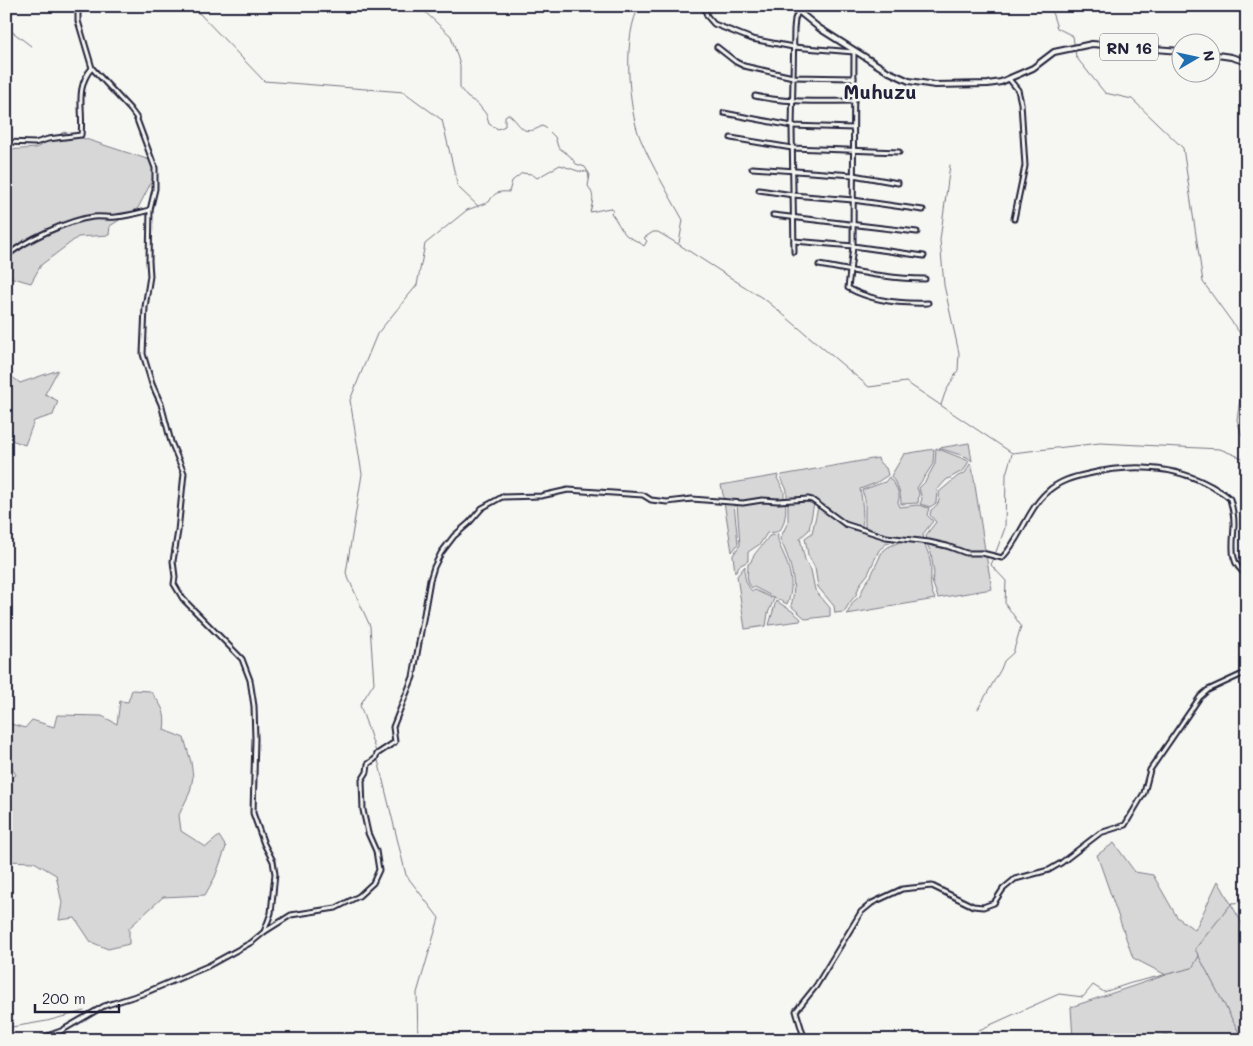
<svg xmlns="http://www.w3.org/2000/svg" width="1253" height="1046" viewBox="0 0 1253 1046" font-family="Mali,sans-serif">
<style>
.green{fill:#d7d7d7;stroke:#7c7c89}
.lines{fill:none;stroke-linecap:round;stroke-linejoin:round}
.stream{stroke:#757583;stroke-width:1}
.minor-casing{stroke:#22223b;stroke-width:7}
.major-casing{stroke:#22223b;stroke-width:8}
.minor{stroke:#f6f6f2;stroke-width:3}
.major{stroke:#f6f6f2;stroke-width:4}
.labels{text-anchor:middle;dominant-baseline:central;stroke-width:5;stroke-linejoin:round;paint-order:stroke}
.shield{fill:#f6f6f2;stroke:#626272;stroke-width:1}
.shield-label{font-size:16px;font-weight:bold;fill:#22223b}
.quarter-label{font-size:20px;font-weight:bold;fill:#22223b;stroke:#f6f6f2}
</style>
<rect width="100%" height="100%" fill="#f6f6f2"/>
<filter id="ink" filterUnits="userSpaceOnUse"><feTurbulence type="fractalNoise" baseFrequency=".02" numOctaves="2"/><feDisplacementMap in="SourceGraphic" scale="10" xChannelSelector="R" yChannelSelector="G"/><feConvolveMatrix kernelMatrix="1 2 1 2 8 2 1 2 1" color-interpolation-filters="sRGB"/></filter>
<g filter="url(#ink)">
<g class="green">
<path d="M64,132l89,29 3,12 -18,35 -28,18 -1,9 -31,2 -37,28 -10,18 -25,-7v-126l30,-2z"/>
<path d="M58,370l-13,24 13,7 -5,14 -19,6 -9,24 -19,-7v-66l14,11z"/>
<path d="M969,443l3,18 -5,-4 -28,-9z"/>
<path d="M936,448l33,13 -5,9 -18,10 -9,10 -1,13 -6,4 -10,-3 2,-5 -3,-11 6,-6 10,-18z"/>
<path d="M934,449l-1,15 -16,24 2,5 -1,10 -17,1c0,-11 -3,-18 -10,-28l13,-22z"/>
<path d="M878,458l1,4 7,6 2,7 -12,8 -16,6c2,8 4,29 2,37l-17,-2 -34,-26h-24v-8l-6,-12 1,-3z"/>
<path d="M970,464l2,2 13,84 -17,1 -41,-11 -1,-5 10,-13 -6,-7 1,-5c8,-6 9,-9 8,-18l19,-16 7,-3z"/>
<path d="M779,475l-2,3 7,13v7l-40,4 -20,-3 -3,-14z"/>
<path d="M889,477c5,7 13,16 9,25l2,5 18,-2 11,3 -2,7 6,6 -10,13 1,6 -33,-3 -26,-10v-28l-3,-9 23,-8z"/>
<path d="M785,501c2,7 0,23 -5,29 -3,3 -8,2 -13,3l-7,11 -12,8v9l-9,5 -4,7 -2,-18 7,-10 -3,-42 6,1z"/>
<path d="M788,501h22l4,2 -5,27 -9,8 5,22 6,10 4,20 15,18v8l-24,3 -15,-13c7,-23 -1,-46 -11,-67l8,-17z"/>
<path d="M724,502l10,1 4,41 -6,8z"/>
<path d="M818,507l26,20 45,13 8,1 -11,3 -7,6 -11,24 -8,10 -4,11 -6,7 -6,10 -9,1 -1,-7 -16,-19 -3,-19 -7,-13 -3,-17 7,-5z"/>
<path d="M778,534c-1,8 2,12 5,19 7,16 12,34 4,51l-33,-17 -2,1c-7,-8 -4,-14 -4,-24l3,-2c2,-9 12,-16 18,-26z"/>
<path d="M904,540l20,3c4,8 7,18 7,28 0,13 -2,15 4,28l-88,15 6,-12 7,-6 5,-12 6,-8 11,-24 6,-5z"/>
<path d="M927,544l41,11h18l6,34 -54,9 -6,-17 2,-7 -3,-21z"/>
<path d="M745,566c-1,10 0,17 7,25l3,-1 19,9 -6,14 -2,13 -21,3 -8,-53z"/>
<path d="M776,601l16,10 9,8 -1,2 -31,4z"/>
<path d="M132,690l18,1c11,13 17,21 14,39l20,8 7,24 2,15 -3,15 -11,23 2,16 25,16 13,-11 7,11 -11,30 -10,18 -42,2 -34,31v16l-21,5 -17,-7 -16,-24 -16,2 3,-17 -6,-28 -22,-13 -28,-1v-80l10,-6 -10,-16v-29l5,-6 14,4 7,-8 22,7 3,-12 45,1 15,8 3,-23 8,1z"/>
<path d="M1114,843l21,29 18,3 24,42 18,13 23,-49 29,51v108h-174l-2,-33 95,-32 -33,-17 -36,-103z"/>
</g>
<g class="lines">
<g class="stream">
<path d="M185,6l15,8 64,67 140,11 38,28 16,67 20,19"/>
<path d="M426,6l-1,6 26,24 9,29v23l7,9 11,7 8,10 3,10 9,5 7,-3v-10l3,-2c13,8 12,25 34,12l4,2 9,9 3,10 12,9 6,8 9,3 5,8 -2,11c7,10 5,15 2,26l20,-4 3,2 -2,3c6,7 9,16 15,22 5,4 13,6 18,11l3,-5 -3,-3 9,-6h5l20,12 89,57 102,86 37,-5 106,71 88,-10 120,6 27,11"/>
<path d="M640,6c-18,26 -12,103 0,132 12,28 28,55 43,82l-4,23"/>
<path d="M1050,6l7,22 16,8 3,21 29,36 27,6 51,49 20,134 44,61"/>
<path d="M6,27l25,19"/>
<path d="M1247,349l-10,71 10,30"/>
<path d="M941,405l4,-12 13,-23 1,-17 -15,-68 -4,-45 10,-75"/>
<path d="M978,709l23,-40 3,-8 9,-8 8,-27 -16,-23 1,-22 -15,-16 14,-37 1,-54 6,-20"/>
<path d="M376,752l-16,-47 14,-22 -4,-57 -24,-53 16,-99 -12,-74 27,-66 40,-49 8,-41 42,-34 22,-8c5,-9 9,-11 20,-10l3,-11 10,-8 10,1 5,4 23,-13 18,6 10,1 1,7"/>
<path d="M377,756l29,119 33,43 -22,75 1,47"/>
<path d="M6,1028l41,-7 37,-10"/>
<path d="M969,1040l10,-10 80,-36 24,3 10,-12 11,7 27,-9 61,-15 7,-12"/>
<path d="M1243,1040l-48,-91 37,-46 15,-1"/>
</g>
<defs>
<g id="minor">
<path d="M78,6v15l14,47 38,41 6,8 19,51v21l-5,21 -1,51 1,15 -5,31 -2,47 9,30 9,20 10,38 13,31 -6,58 -5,30 2,16 -1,7 9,15 59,60 8,21 4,26 1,33 -2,74 11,31 9,17 2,13 -4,39 -7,19"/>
<path d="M704,6l3,10 7,8 38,15 41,8 61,5"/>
<path d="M717,47l19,15 8,4 49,11 61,1"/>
<path d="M854,50l-1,197 -5,41c24,13 53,16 80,15"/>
<path d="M1009,79l9,11 3,13 4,63 -11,53"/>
<path d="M755,96c32,7 66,5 99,5"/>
<path d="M724,113l68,13 61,2"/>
<path d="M731,138l61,10 107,4"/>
<path d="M6,142l29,1 13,-4 33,-4c3,-24 -7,-47 11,-67"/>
<path d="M752,168l101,7 45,8"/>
<path d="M759,190l34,5 60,5 70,10"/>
<path d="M773,215l144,17"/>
<path d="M794,241l59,5 71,10"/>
<path d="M794,252l-2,-124 2,-99 1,-10 3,-7"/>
<path d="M6,257c18,-17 63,-37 87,-40 8,-1 16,1 23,0 12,-1 23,-4 34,-7"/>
<path d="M819,265c35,6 70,14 106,14"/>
<path d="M502,497l39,-1 27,-6 75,5 8,5 16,2 25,-3 51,4 19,-3 16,1 30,-2 4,1 33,24 41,13 43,5 18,4 19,7h16l20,5c19,-20 26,-49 45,-66 12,-11 26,-15 41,-18 41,-10 86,-9 123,12 6,4 14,7 19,13 2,7 4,16 4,24 0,20 -7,39 13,52"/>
<path d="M36,1040l25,-9 43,-25 38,-12 66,-28 44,-24 12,-10 27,-17 45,-7 23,-12 14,-13 6,-13 -3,-19 -8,-18 -5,-23 -1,-30 5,-8 1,-8 7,-5 2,-5 18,-12 -2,-15 20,-50 17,-97 4,-13 7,-14 13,-17 15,-13 13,-15 20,-11"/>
<path d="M803,1040v-6l-7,-23 20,-25 45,-74 11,-9 30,-14 30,-3 41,20 10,1 11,-4 9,-14 12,-10 34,-9 12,-7 39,-30 25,-8 19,-32 6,-23 50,-73 8,-7 39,-18"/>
<path d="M1147,1040l19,-2 12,2"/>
</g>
<g id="major">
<path d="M792,6l27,22 68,43 22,10 26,4 53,-1 13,-2 32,-14 21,-16 38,-8 88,7"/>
<path d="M1210,54l21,3 16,5"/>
</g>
</defs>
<use href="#minor" class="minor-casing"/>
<use href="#major" class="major-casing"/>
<use href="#minor" class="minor"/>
<use href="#major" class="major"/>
</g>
</g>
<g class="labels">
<rect class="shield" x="1100" y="33.5" width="58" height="27" rx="4"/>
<g class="shield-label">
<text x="1129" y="47">RN 16</text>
</g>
<g class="quarter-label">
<text x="880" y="91">Muhuzu</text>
</g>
</g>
<rect width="1253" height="1046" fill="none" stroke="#f6f6f2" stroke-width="25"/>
<rect x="12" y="12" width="1228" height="1021" fill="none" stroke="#22223b" stroke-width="2" filter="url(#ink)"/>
<g transform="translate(1196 58) rotate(81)"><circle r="24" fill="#f6f6f2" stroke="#a1a1a9"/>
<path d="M0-4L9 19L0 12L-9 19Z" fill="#1f6fb2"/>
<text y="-8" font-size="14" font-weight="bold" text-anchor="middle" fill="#22223b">N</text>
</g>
<path d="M35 1004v8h84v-8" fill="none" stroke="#22223b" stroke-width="2.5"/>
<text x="42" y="1004" font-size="15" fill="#22223b" stroke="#f6f6f2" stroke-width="4" paint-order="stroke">200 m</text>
</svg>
